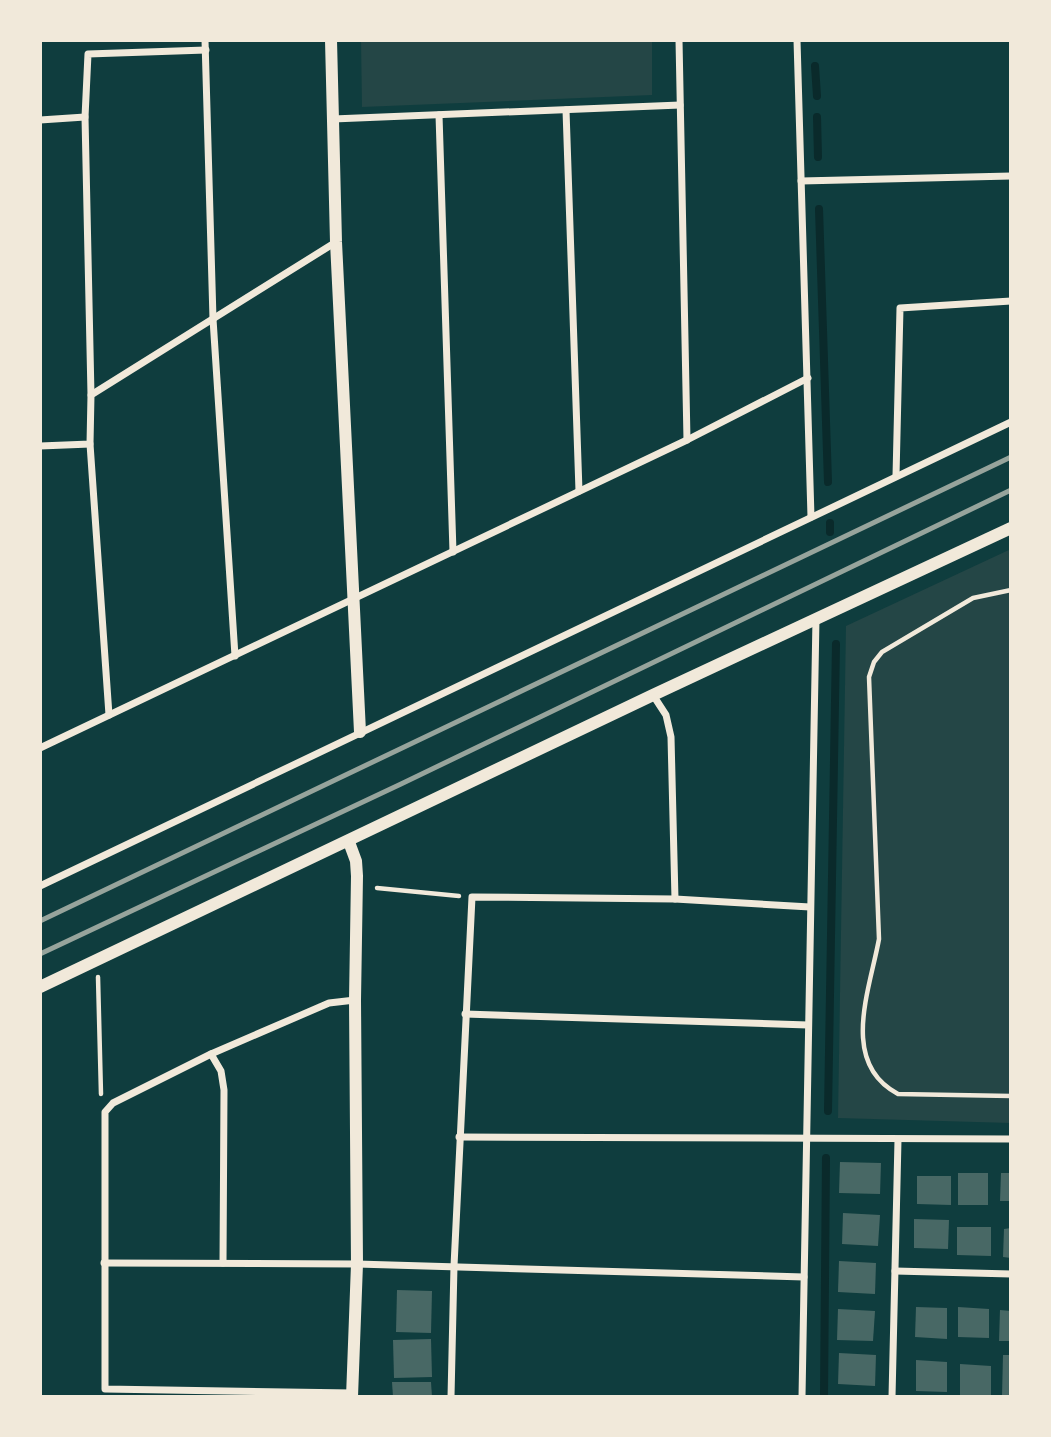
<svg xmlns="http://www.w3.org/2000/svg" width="1051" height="1437" viewBox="0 0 1051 1437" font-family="Rubik,sans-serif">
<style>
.green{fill:#244646}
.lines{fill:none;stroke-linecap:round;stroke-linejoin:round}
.stream{stroke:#0a2a2b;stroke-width:8}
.building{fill:#486865}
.path{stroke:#f1e9da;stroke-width:4.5}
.minor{stroke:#f1e9da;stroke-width:7}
.tertiary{stroke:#f1e9da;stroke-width:12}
.rail{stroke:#97a49c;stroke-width:5}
</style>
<rect width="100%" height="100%" fill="#0f3d3e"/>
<g class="green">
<path d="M361,40h291v55l-290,12z"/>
<path d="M1011,549v574l-173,-5 8,-492z"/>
</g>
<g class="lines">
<g class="stream">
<path d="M815,66l2,30"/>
<path d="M817,117l1,40"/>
<path d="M819,209l9,273"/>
<path d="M830,523v9"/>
<path d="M828,1111l8,-467"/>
<path d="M824,1397l2,-239"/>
</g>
</g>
<g class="building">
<path d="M840,1162l41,1 -1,31 -41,-1z"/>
<rect x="958" y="1173" width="30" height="32"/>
<path d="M1001,1173h10v28h-11z"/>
<path d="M917,1176h34v29l-34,-1z"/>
<path d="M843,1213l37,2 -2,31 -36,-2z"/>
<path d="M914,1219l35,1 -1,29 -34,-1z"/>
<path d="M957,1227h34v29l-34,-1z"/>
<path d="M1011,1228v30l-8,-1 1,-28z"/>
<path d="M839,1261l37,2 -1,31 -37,-2z"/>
<path d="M397,1290l35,1 -1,42 -35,-1z"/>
<path d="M916,1307l31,1v31l-32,-2z"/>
<path d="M958,1307l31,2v29l-31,-1z"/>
<path d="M838,1309l37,2 -2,30 -36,-1z"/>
<path d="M1000,1310l11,1v30h-12z"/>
<path d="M431,1339l1,38 -38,1 -1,-38z"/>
<path d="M839,1353l37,2 -1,31 -37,-2z"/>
<path d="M1003,1355h8v41h-9z"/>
<path d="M916,1360l31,2v30l-31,-1z"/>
<path d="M960,1364l31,2v30l-31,-1z"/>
<path d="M392,1382h39l1,15h-39z"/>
</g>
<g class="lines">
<g class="path">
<path d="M1011,590l-38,8 -91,54 -8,10 -5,15 10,262c-9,50 -40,124 19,155l113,2"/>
<path d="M377,888l82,8"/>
<path d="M98,977l3,117"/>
</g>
<g class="minor">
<path d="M205,40l8,279 22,337"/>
<path d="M679,40l8,400"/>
<path d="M797,40l14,477"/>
<path d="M566,110l13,381"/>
<path d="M439,115l14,437"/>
<path d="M333,119l347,-14"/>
<path d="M40,120l45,-3"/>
<path d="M801,181l210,-5"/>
<path d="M91,395l-6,-278 3,-63 118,-4"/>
<path d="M90,444l19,271"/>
<path d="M40,446l50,-2 1,-49 245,-153"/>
<path d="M896,476l4,-168 111,-7"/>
<path d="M653,695l13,20 5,22 4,162"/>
<path d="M40,748l647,-308 121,-62"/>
<path d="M40,886l971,-464"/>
<path d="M465,1014l343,11"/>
<path d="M211,1054l10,17 3,19 -1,173"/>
<path d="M459,1137l552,2"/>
<path d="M104,1263l253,1 447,13"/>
<path d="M895,1271l116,3"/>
<path d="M352,1393l-247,-4v-277l8,-9 98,-49 118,-51 26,-3"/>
<path d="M451,1397l3,-131 18,-369 203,2 135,8"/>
<path d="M802,1397l14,-779"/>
<path d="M892,1397l6,-257"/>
</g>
<g class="tertiary">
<path d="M331,40l5,202 24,490"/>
<path d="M349,842l7,19 1,15 -2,124 2,264 -5,133"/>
<path d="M40,987l613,-292 358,-167"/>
</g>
<g class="rail">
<path d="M40,921l971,-464"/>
<path d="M40,954l361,-170 610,-294"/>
</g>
</g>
<rect width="1051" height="1437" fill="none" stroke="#f1e9da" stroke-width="84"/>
</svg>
